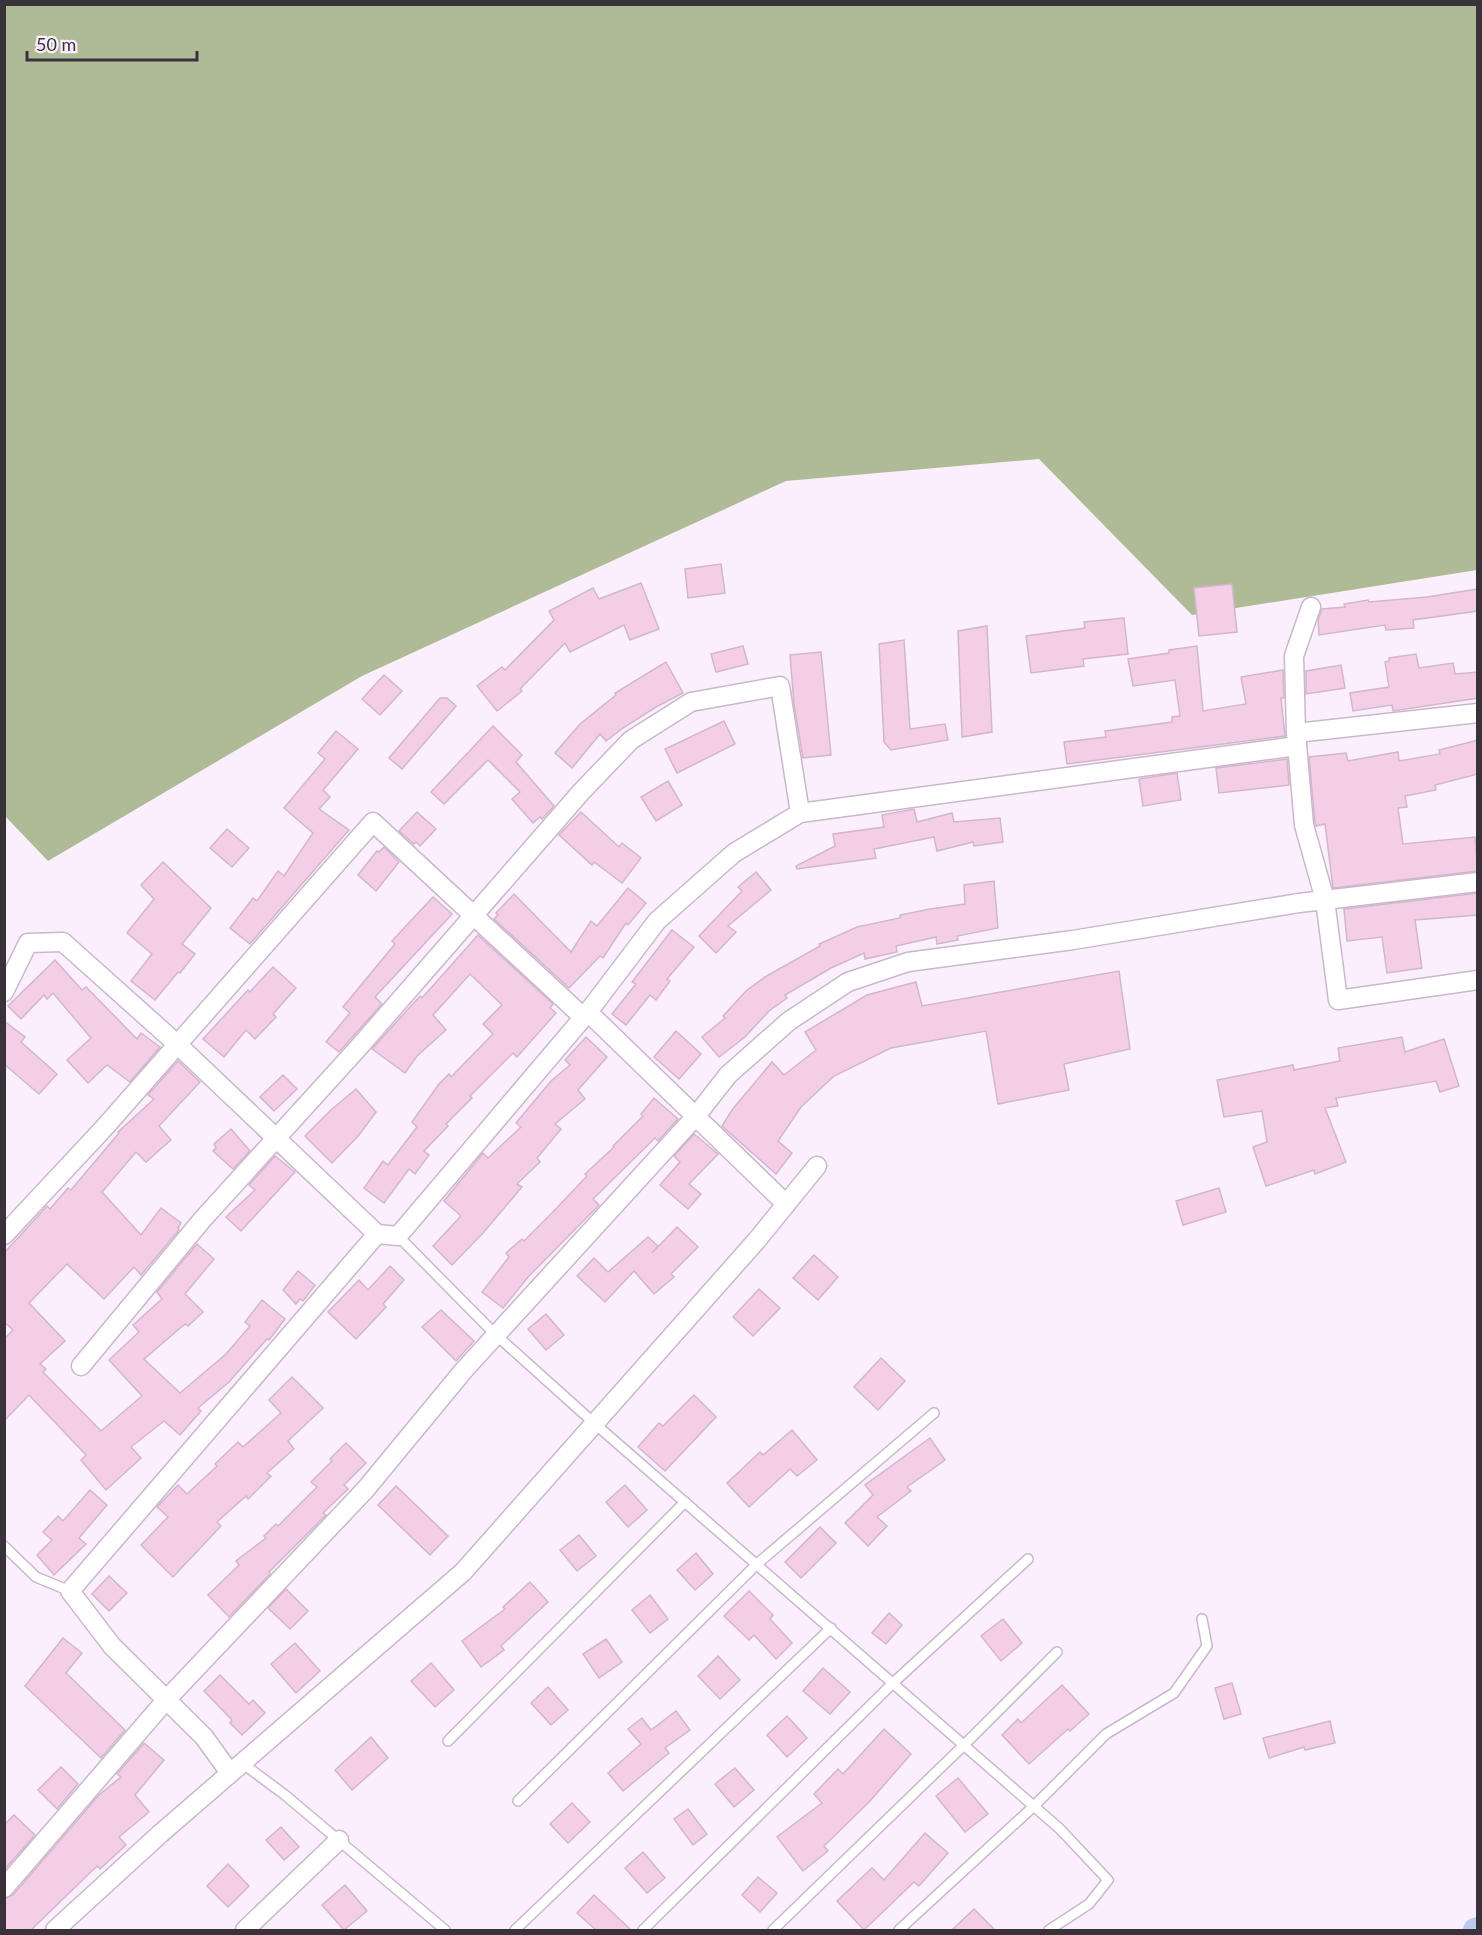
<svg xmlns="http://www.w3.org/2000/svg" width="1482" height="1935" viewBox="0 0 1482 1935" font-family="Lato,sans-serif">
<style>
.forest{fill:#aebb96}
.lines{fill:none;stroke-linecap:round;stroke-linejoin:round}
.canal{stroke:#b8ccef;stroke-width:24}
.building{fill:#f4cee7;stroke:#d2b7c9;stroke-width:1.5}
.service-casing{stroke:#cab7cf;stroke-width:12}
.minor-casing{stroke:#cab7cf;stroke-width:21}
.service{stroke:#fff;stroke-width:9}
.minor{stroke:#fff;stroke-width:18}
</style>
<rect width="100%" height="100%" fill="#fbeffe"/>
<path class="forest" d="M5,5h1472v565l-285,45 -153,-156 -253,22 -424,195 -314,185 -43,-45z"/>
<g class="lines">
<path class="canal" d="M1475,1930l3,-1"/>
</g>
<g class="building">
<path d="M721,564l4,29 -37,5 -3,-29z"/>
<path d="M641,583l18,46 -29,11 -6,-15 -54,27 -5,-9 -45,46 2,2 -25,20 -20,-25 25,-19 3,3 49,-50 -5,-9 44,-23 6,11z"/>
<path d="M1232,584l5,48 -38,4 -5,-48z"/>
<path d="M1478,589v22l-65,9 1,8 -28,2 -1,-5 -66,10 -1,-15 4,-11 23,-2 -1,-3 24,-4 1,2 58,-5z"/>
<path d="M1124,618l4,36 -45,5 1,7 -53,7 -5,-37 59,-8 -1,-6z"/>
<path d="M987,626l5,106 -30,5 -4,-106z"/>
<path d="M904,640l6,89 35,-5 3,16 -57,10 -7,-8 -5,-98z"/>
<path d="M743,646l5,18 -32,8 -5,-18z"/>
<path d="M1197,646l6,65 43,-7 -5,-27 42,-7 1,28h-3l4,38 -218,28 -3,-22 42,-5 -1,-6 67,-9v-5l8,-1 -5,-36 -42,6 -5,-27 41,-6v-3z"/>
<path d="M821,652l10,103 -28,3 -9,-54 -4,-49z"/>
<path d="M1416,654l3,14 34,-5 2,11 23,-2v26l-85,13 -1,-6 -39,6 -3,-18 39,-6 -4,-25 4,-1v-3z"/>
<path d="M666,662l17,31 -27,14 -33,21 -17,13 -6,-7 -28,34 -17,-15 25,-29 36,-29 -1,-2z"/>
<path d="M1341,665l4,23 -39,6v-23z"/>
<path d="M384,675l18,16 -22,24 -18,-16z"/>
<path d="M440,698h7l9,8 -54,63 -13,-11z"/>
<path d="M724,721l11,23 -58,29 -12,-24z"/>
<path d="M493,726l29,29 -6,7 38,44 -12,13 -2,-2 -7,6 -21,-24 8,-7 -32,-32 -44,44 -13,-12z"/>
<path d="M336,731l22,18 -35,41 7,7 -11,12 30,21 -99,114 -20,-16 23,-30 4,3 21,-30 6,5 29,-43 -29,-25 41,-49 -7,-6z"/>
<path d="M1478,740v34l-43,11 1,5 -31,6 2,11 -9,1 5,36 72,-7 3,34 -145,17 -8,-64 -9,2 -1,-3 -6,-66 37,-4 2,8 50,-9 1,9 41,-7 -1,-4z"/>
<path d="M1287,759l2,26 -70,8 -3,-25z"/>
<path d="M1177,773l4,27 -38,6 -4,-27z"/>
<path d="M668,781l14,24 -26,16 -15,-24z"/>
<path d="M914,809l3,13 35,-9 2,9 46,-4 3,24 -29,4 -1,-4 -36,9 -3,-14 -60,12 2,9 -79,11 -1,-3 39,-20 -2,-12 51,-7 -2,-12z"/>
<path d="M417,812l19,17 -16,17 -4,-4 -2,2 -15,-13z"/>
<path d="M581,812l38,35 3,-4 19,15 -19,25 -28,-21 -2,3 -33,-30z"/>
<path d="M227,829l22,19 -17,19 -22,-19z"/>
<path d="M384,847l15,15 -23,29 -18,-16 19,-24 2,1z"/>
<path d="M163,862l48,46 -29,36 13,10 -15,19 -2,-1 -23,28 -24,-19 21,-27 -25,-21 27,-34 -13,-14z"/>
<path d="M756,872l15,18 -43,36 8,6 -20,21 -17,-17 43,-45 -4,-4z"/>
<path d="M994,881l4,47 -41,8 1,4 -21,4 -1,-7 -40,9 1,6 -32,7 -1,-6 -33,15 -46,27 2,3 -18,13 -24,26 -26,20 -17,-20 23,-19 -2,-2 24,-26 18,-13 55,-31 -1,-2 38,-17 43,-9v-3l30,-6 35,-5 -1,-19z"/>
<path d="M628,888l18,15 -18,22 -2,-2 -23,35 -3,-2 -31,32 -75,-69 4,-4 -2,-2 18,-19 57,58 20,-31 6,5z"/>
<path d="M1478,893v22l-63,5 7,48 -35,5 -5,-36 -35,4 -3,-32z"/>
<path d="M433,897l19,17 -77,83 7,7 -43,48 -13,-10 24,-29 -7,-6 52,-63 -3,-3z"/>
<path d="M672,930l22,17 -27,32 3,2 -14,19 -6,-5 -24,30 -14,-11 24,-30 -4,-2z"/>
<path d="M478,935l75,69 -3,4 6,5 -39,44 -4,-4 -43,43 2,2 -26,26 2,2 -24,25 5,4 -14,19 -6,-5 -25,34 -20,-15 19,-27 5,4 29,-38 -5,-5 27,-38 10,-10 2,3 42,-43 -10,-10 19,-19 -32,-31 -37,41 13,15 -29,26 -12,17 -33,-24 48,-53 2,2z"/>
<path d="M55,960l27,30 4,-3 51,52 4,-6 19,14 -30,35 -23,-17 -19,18 -21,-23 24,-22 -38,-45 -6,6 -3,-4 -23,24 -13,-13z"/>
<path d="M273,967l23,21 -23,26 3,3 -21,22 -9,-9 -22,27 -21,-18 45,-49 2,2z"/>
<path d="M1119,971l11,78 -66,15 5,26 -71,14 -12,-73 -95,17 -57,28 -33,31 -23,34 14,12 -16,21 -54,-48 10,-16 40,-48 12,13 32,-25 -11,-18 62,-37 49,-13 6,24z"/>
<path d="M4,1021l21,16 -4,5 36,32 -18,20 -35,-30z"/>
<path d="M676,1031l25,23 -22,25 -25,-22z"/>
<path d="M586,1037l21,20 -29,33 7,9 -30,25 6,5 -24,29 3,4 -23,22 5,3 -39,46 -31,32 -19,-19 28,-30 -17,-15 39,-48 5,5 33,-31 -5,-4 35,-42 19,-16 -5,-5z"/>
<path d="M1402,1037l3,15 39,-13 15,47 -19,6 -4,-11 -100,17 2,8 -13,2 21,54 -31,12 -1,-4 -48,16 -13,-39 14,-5 -5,-31 -38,6 -7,-37 76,-15 1,5 46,-9 -2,-13z"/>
<path d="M178,1061l22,21 -41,44 12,14 -25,22 -10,-10 -34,40 39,43 20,-27 20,15 -3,5 1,2 -38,45 -7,-8 -30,32 -37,-35 -38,39 36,38 -25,23 6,5 -3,3 58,59 41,-35 -33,-36 30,-28 -6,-7 29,-26 -5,-7 40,-48 17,15 -29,35 18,18 -15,14 -3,-2 -41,35 36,34 46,-39 24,-28 -5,-4 17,-22 23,19 -16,21 -2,-1 -38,43 -31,26 3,3 -21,24 -16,-14 -33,26 10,11 -35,32 -25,-30 5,-5 -57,-60 -25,26v-82l9,-9 -9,-8v-69l43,-47 3,3 18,-21 3,2 48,-57 -1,-1 36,-33 -6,-4z"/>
<path d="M283,1075l14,14 -23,22 -14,-14z"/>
<path d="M356,1089l20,23 -17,23 -27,28 -27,-27 26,-26z"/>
<path d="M654,1098l24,21 -20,22 -3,-3 -62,61 6,6 -70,71 -26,32 -21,-16 27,-35 -3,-4 16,-14 2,2 27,-27 36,-38 -2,-2 29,-27 -1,-1 30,-30 -2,-2z"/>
<path d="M231,1129l19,22 -17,18 -20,-18 3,-3 -2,-4z"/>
<path d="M694,1134l24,20 -29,30 12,10 -13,15 -28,-24 20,-23 -6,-6z"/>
<path d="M275,1156l20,16 -54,59 -15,-14 29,-27 -6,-5z"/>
<path d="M1219,1188l7,24 -43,13 -7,-24z"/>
<path d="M677,1227l21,20 -27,27 3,3 -20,17 -20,-23 -29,31 -28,-26 17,-18 14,14 40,-35 10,9 -6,7z"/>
<path d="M814,1255l24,22 -20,23 -25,-22z"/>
<path d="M390,1266l14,14 -21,24 3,3 -30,32 -28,-27 31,-32 9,10z"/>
<path d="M298,1271l17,14 -12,16 -3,-2 -4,5 -13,-14z"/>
<path d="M759,1289l21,19 -27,28 -20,-19z"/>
<path d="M441,1310l33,31 -18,20 -34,-34z"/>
<path d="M546,1314l18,21 -18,15 -18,-21z"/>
<path d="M881,1358l24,23 -27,29 -24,-23z"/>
<path d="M292,1377l31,31 -35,33 6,8 -27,24 4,3 -23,23 -2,-3 -29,26 4,4 -48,51 -32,-32 27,-28 -11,-10 21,-22 9,9 30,-28 -2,-2 23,-22 5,5 38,-34 -12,-13z"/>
<path d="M694,1395l22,22 -51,54 -27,-24 21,-24 4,3z"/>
<path d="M792,1430l25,30 -20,16 -7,-7 -41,38 -22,-24 33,-31 3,3z"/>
<path d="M930,1438l15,22 -38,27 4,4 -34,26 10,9 -19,20 -23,-23 28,-28 -8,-10z"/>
<path d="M346,1443l20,20 -22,22 4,4 -25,24 3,2 -57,57 1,2 -41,43 -21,-22 31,-30 -3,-4 30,-23 -2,-2 12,-12 2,2 39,-39 -6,-5 21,-21 -2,-2z"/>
<path d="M625,1485l22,25 -19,17 -22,-25z"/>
<path d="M396,1486l52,50 -18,19 -52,-50z"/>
<path d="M90,1490l17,15 -28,33 7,6 -32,31 -17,-20 15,-15 -9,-8 15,-16 5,5z"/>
<path d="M820,1527l16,16 -35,35 -16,-16z"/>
<path d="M579,1535l17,21 -19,15 -17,-21z"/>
<path d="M696,1553l17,21 -18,16 -18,-20z"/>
<path d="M109,1576l18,17 -18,18 -17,-17z"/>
<path d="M530,1582l18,20 -47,44 3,4 -23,17 -19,-26 43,-32 -2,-2z"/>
<path d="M286,1589l22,22 -18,18 -22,-21z"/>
<path d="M749,1591l24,24 -3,4 22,24 -16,16 -22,-24 -5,5 -25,-24z"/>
<path d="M650,1595l18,24 -18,14 -18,-23z"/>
<path d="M889,1613l13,12 -16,19 -14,-11z"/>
<path d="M1003,1619l19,24 -21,18 -20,-25z"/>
<path d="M63,1638l19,15 -16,20 59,57 -24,28 -76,-72z"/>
<path d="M606,1639l16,23 -23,16 -16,-24z"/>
<path d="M295,1643l25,28 -24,22 -25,-29z"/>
<path d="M718,1656l22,24 -20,19 -22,-23z"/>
<path d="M431,1663l23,27 -19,17 -24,-26z"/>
<path d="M823,1668l27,24 -20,22 -27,-23z"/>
<path d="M220,1675l29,29 4,-4 12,13 -23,22 -12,-12 2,-3 -28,-29z"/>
<path d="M1232,1683l9,31 -17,5 -9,-31z"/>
<path d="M1062,1685l27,29 -19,17 -2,-2 -39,35 -27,-29 16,-16 3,4z"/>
<path d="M548,1687l20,23 -17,15 -20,-22z"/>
<path d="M676,1711l14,19 -25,18 4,5 -46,38 -15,-18 33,-29 -13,-15 14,-11 9,12z"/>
<path d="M787,1716l20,22 -20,19 -20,-22z"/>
<path d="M1330,1721l5,22 -30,7 -1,-3 -35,11 -6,-20z"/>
<path d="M884,1729l27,25 -41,47 -46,45 4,5 -25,20 -26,-34 45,-34 -8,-9 24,-25 5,5z"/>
<path d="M371,1737l17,21 -36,32 -17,-20z"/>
<path d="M144,1743l20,17 -29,35 14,17 -30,25 7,8 -26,24 -3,-3 -66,64h-27v-31l9,-4 86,-100 22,-18 -4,-3z"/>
<path d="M61,1767l17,17 -21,25 -19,-19z"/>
<path d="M735,1768l19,22 -20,17 -19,-23z"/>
<path d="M958,1778l30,36 -23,18 -29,-36z"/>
<path d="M572,1803l18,19 -22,21 -18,-19z"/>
<path d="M688,1809l19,25 -14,11 -19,-26z"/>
<path d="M14,1815l21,20 -31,35v-45z"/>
<path d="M281,1827l18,20 -15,13 -18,-20z"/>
<path d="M925,1833l23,20 -29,33 -5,-4 -50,48 -27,-29 35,-33 12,12z"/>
<path d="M643,1852l22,26 -18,15 -22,-25z"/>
<path d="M228,1864l21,22 -21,21 -21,-21z"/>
<path d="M758,1877l19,16 -17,19 -18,-17z"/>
<path d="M345,1885l22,26 -23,19 -22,-25z"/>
<path d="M594,1895l37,35h-35l-19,-17z"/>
<path d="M974,1909l21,21h-43z"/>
</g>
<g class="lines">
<defs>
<g id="service">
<path d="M398,1236l98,99 98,88 466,406 48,51 -19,24 -40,26"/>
<path d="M4,1546l32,31 34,14"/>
<path d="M448,1741l237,-239"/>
<path d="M242,1763l43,32 160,135"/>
<path d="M518,1801l239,-237 177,-151"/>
<path d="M515,1930l316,-302"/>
<path d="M643,1930l250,-247 135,-124"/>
<path d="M773,1930l191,-185 93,-93"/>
<path d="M899,1930l135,-124 72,-72 68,-41 33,-47 -5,-27"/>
</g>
<g id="minor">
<path d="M1311,607l-17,49 2,77 8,92 21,75 13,100 140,-20"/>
<path d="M1296,733l182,-20"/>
<path d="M4,992l24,-49 35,-1 115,103 199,189"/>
<path d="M786,1204l-198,-192 69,-91 77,-68 66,-40 497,-67"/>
<path d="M4,1235l100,-107 269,-306 209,194"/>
<path d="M81,1366l121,-146 157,-173 223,-256 49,-51 60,-38 89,-16 20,127"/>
<path d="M230,1773l-26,-36 -92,-91 -42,-55 307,-357 21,2 190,-224"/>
<path d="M4,1888l162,-188 199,-210 99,-120 232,-254 32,-41 61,-54 59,-39 60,-20 165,-22 226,-37 179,-21"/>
<path d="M55,1930l105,-96 303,-262 294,-332 60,-74"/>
<path d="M245,1930l94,-90"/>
</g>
</defs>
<use href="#service" class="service-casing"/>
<use href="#minor" class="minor-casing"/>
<use href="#service" class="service"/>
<use href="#minor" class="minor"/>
</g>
<rect width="1482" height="1935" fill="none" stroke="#39323b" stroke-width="12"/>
<path d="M27 51v9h170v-9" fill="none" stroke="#39323b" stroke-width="3"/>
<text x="36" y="51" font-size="18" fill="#39323b" stroke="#fbeffe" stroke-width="4.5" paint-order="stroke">50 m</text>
</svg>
